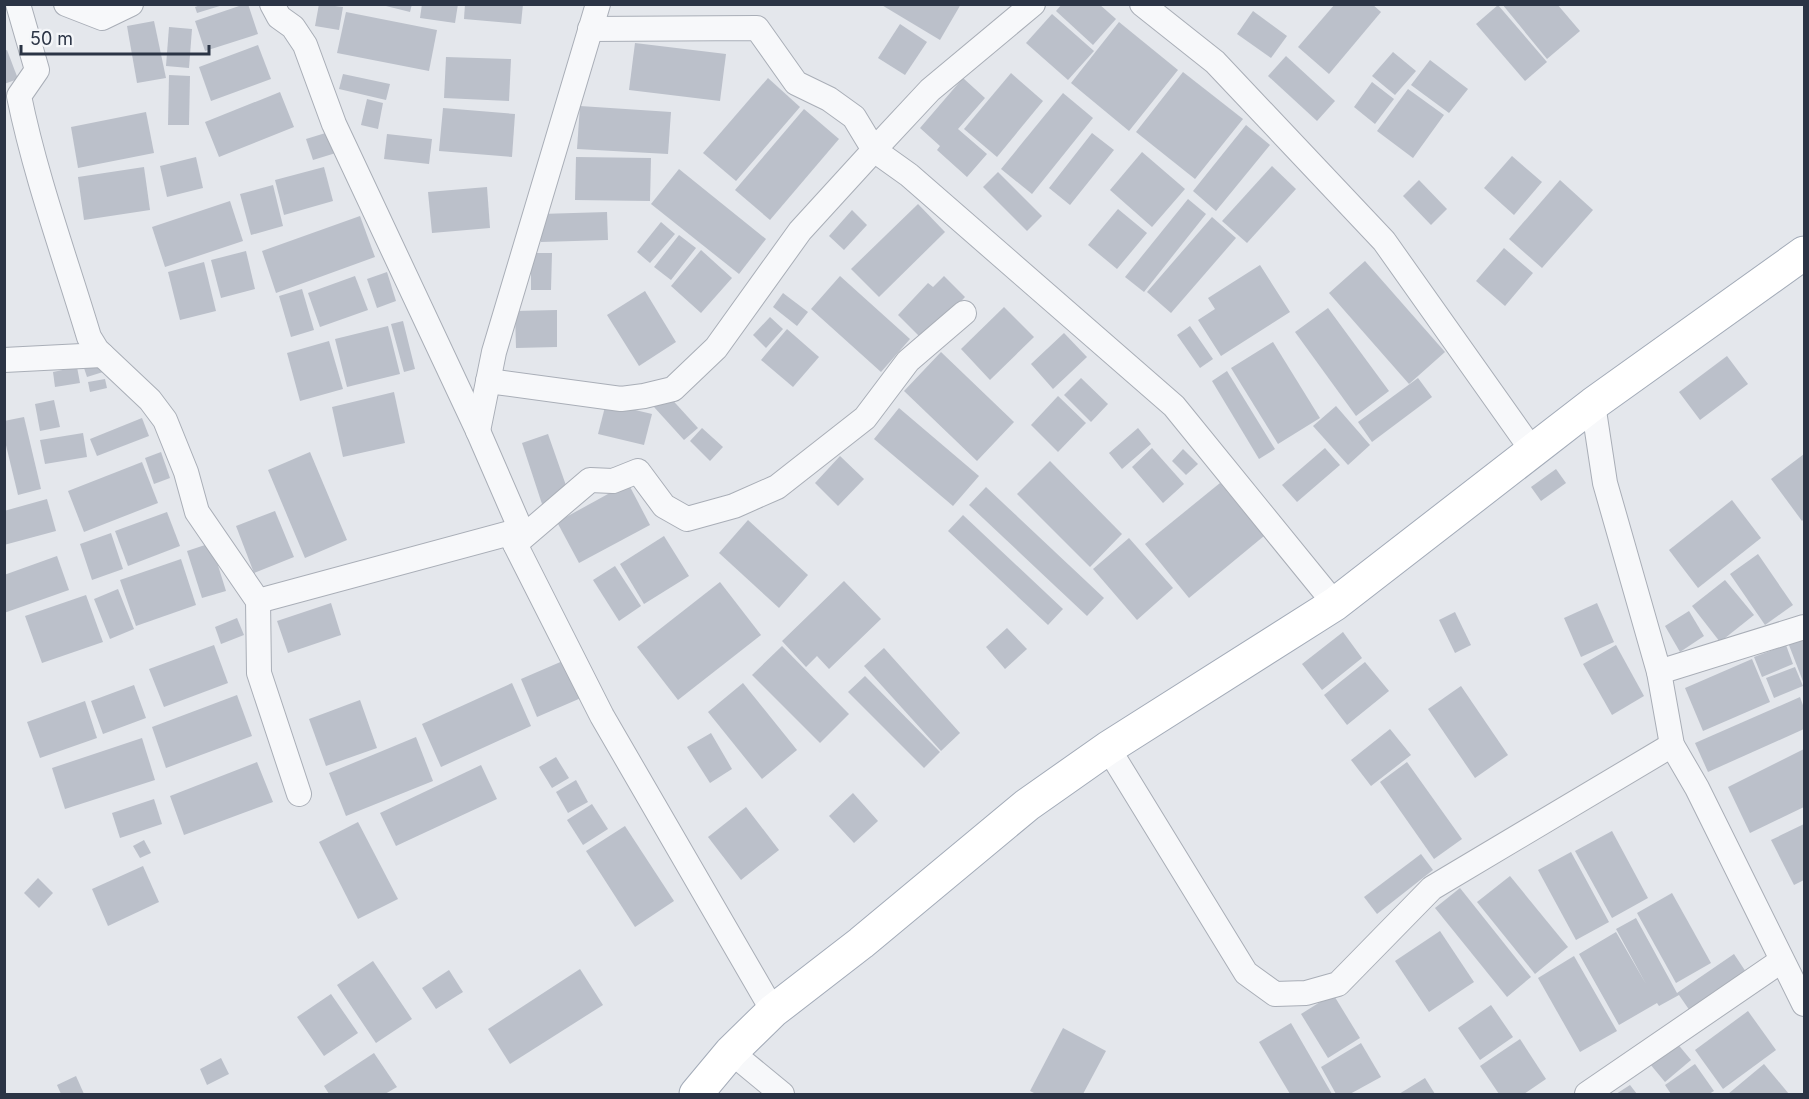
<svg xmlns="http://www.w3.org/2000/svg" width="1809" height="1099" viewBox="0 0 1809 1099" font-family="Inter,sans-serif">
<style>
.building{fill:#bbc0ca}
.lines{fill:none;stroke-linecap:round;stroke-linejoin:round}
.minor-casing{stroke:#a9aeb7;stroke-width:26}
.primary-casing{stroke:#a3abb8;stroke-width:35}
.minor{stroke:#f7f8fa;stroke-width:24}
.primary{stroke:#fff;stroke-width:33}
</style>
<rect width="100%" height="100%" fill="#e4e7ec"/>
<g class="building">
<path d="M203,4h20v1l-26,8 -2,-6z"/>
<path d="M245,4h3l10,30 -53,17 -10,-30z"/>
<path d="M319,4l24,3 -4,23 -24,-4z"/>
<path d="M378,4h34l-2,8z"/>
<path d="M422,4h36l-3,19 -35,-5z"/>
<path d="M465,4h58l-2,20 -57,-5z"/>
<path d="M880,4h81l-21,36z"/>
<path d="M1062,4h37l17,15 -23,26 -37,-34z"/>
<path d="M1335,4h37l9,8 -52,62 -31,-27z"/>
<path d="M1502,4h55l23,27 -33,28z"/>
<path d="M1498,5l49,57 -22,19 -49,-57z"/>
<path d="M1253,11l34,25 -16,22 -34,-24z"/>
<path d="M346,12l91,18 -8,41 -92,-18z"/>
<path d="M1052,14l42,37 -26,29 -42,-37z"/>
<path d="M154,21l12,57 -29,5 -10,-57z"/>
<path d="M1119,22l59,48 -49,61 -58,-48z"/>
<path d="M900,24l27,18 -22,33 -27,-17z"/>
<path d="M169,27l23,2 -3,39 -23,-2z"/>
<path d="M635,43l91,11 -6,47 -91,-11z"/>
<path d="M258,45l13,34 -60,22 -12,-34z"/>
<path d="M7,50l11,29 -14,5v-33z"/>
<path d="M1393,52l23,19 -21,24 -23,-19z"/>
<path d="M1286,56l49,45 -18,20 -49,-45z"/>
<path d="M446,57l65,2 -2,42 -65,-3z"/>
<path d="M1430,60l38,29 -19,24 -38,-28z"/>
<path d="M1183,72l60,47 -48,60 -59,-47z"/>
<path d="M1011,73l32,28 -46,56 -33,-28z"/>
<path d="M343,74l47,10 -4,16 -47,-11z"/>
<path d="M169,75l21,1 -1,49h-21z"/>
<path d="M768,78l32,29 -64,74 -33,-28z"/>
<path d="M963,78l22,20 -27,31 29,25 -20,23 -30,-27 3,-4 -20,-18z"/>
<path d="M1372,82l22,17 -19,25 -21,-17z"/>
<path d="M1408,89l36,26 -31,43 -36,-27z"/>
<path d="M280,92l14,35 -75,30 -14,-35z"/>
<path d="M1063,93l30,25 -61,76 -31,-25z"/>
<path d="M367,99l16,4 -5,26 -17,-4z"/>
<path d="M580,106l91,6 -3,42 -91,-5z"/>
<path d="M443,108l72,6 -3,43 -73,-6z"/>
<path d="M804,109l35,30 -69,81 -35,-30z"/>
<path d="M146,112l8,41 -76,15 -7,-41z"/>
<path d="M1246,125l24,20 -54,66 -23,-20z"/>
<path d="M332,131l7,21 -26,8 -7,-21z"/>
<path d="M1092,133l22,17 -44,55 -21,-17z"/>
<path d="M387,134l45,5 -3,25 -45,-5z"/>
<path d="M1142,152l43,37 -33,38 -42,-37z"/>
<path d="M1512,156l30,26 -28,33 -30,-27z"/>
<path d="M196,157l7,31 -36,9 -7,-31z"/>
<path d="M576,157l75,1 -1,43 -75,-1z"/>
<path d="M1272,166l24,23 -49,54 -25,-22z"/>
<path d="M144,167l6,43 -66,10 -6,-43z"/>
<path d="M324,167l9,34 -49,14 -9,-35z"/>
<path d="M679,169l87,70 -27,35 -88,-70z"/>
<path d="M998,172l44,44 -15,15 -44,-44z"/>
<path d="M1419,180l28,29 -16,16 -28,-29z"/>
<path d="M1560,180l33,30 -51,58 -33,-29z"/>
<path d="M273,185l10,41 -32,9 -11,-41z"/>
<path d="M487,187l3,41 -58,5 -4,-41z"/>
<path d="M1188,199l18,15 -62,78 -19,-15z"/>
<path d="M230,201l13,40 -78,26 -13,-40z"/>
<path d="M918,204l27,28 -66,65 -28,-28z"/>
<path d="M1118,209l29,24 -30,36 -29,-24z"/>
<path d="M852,210l15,15 -23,25 -15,-14z"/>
<path d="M607,212l1,28 -67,2 -1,-28z"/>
<path d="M360,216l15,41 -99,36 -14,-42z"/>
<path d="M1212,217l24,21 -65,75 -24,-21z"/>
<path d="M661,222l14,12 -25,29 -13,-11z"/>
<path d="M679,235l17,13 -25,32 -17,-13z"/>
<path d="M1504,248l29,25 -28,33 -29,-25z"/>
<path d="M701,250l31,28 -31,35 -30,-27z"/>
<path d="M246,251l9,38 -34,9 -10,-38z"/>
<path d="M531,253h21l-1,37h-20z"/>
<path d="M1365,261l80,91 -36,32 -80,-91z"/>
<path d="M204,262l12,49 -36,9 -12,-48z"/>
<path d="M1260,265l30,47 -69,44 -23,-36 17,-11 -7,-11z"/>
<path d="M387,272l9,29 -19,7 -10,-29z"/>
<path d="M355,276l13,34 -48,17 -12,-34z"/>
<path d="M840,276l70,63 -29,33 -70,-63z"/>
<path d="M944,276l21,21 -41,44 -26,-26 30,-32 5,4z"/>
<path d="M302,289l12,41 -23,7 -12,-41z"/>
<path d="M645,291l31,51 -37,24 -32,-51z"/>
<path d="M783,293l25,19 -11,14 -24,-19z"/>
<path d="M1004,307l30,30 -44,43 -29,-31z"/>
<path d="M1328,308l61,83 -33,25 -61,-84z"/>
<path d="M557,310v37l-41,1 -1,-37z"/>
<path d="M770,317l13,12 -17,19 -13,-13z"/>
<path d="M403,321l12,48 -11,3 -13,-48z"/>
<path d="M388,326l12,48 -53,13 -12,-48z"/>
<path d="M1190,326l23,33 -13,9 -23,-33z"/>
<path d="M787,329l32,28 -26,30 -32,-27z"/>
<path d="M1064,333l23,24 -34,32 -22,-25z"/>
<path d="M329,341l14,48 -43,12 -13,-48z"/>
<path d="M1273,342l47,76 -42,26 -47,-76z"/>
<path d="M941,352l73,70 -37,39 -73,-70z"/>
<path d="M1727,356l21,28 -48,36 -21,-28z"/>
<path d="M99,361l4,11 -16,5 -4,-12z"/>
<path d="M77,367l3,16 -25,4 -2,-15z"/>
<path d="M1227,371l48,78 -16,10 -47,-78z"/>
<path d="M1081,378l27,26 -17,18 -27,-27z"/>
<path d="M1418,378l14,19 -60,45 -14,-20z"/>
<path d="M105,379l2,9 -17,4 -2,-10z"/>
<path d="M394,392l11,51 -62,14 -11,-50z"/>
<path d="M667,394l31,34 -14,12 -30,-33z"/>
<path d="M1058,396l28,27 -28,29 -27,-27z"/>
<path d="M54,400l6,27 -20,4 -5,-27z"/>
<path d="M606,403l46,11 -8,31 -46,-11z"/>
<path d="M1336,406l34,39 -22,20 -35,-39z"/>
<path d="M899,408l80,68 -26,30 -79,-67z"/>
<path d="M24,417l17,72 -23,6 -14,-58v-16z"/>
<path d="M142,418l7,18 -52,20 -7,-17z"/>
<path d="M702,428l21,19 -13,14 -20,-20z"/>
<path d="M1138,428l13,16 -29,25 -13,-16z"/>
<path d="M83,433l4,24 -42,7 -5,-24z"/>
<path d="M548,434l21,60 -27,10 -20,-61z"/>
<path d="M1152,448l32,36 -21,19 -31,-36z"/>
<path d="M1325,448l15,17 -43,37 -15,-17z"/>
<path d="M1183,449l15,15 -12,11 -14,-14z"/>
<path d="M161,452l9,26 -16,6 -9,-26z"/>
<path d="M310,452l37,88 -42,18 -37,-88z"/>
<path d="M1804,454v65l-2,2 -31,-42z"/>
<path d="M840,456l24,23 -26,27 -23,-23z"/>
<path d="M1050,461l72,73 -32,33 -73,-73z"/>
<path d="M142,462l16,41 -74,29 -16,-41z"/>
<path d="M1556,469l10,14 -25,18 -10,-14z"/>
<path d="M628,483l22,42 -71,38 -22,-41z"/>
<path d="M1220,483l44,53 -75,62 -44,-54z"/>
<path d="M986,487l118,111 -17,18 -118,-111z"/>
<path d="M47,499l9,32 -52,14v-34z"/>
<path d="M1732,500l29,38 -63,50 -29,-38z"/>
<path d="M275,511l19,46 -40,16 -18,-47z"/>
<path d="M167,512l13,34 -52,20 -13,-35z"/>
<path d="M963,515l100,94 -15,16 -100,-94z"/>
<path d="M748,520l60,55 -29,33 -60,-55z"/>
<path d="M111,533l12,36 -31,11 -12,-36z"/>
<path d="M664,536l25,40 -45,28 -24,-40z"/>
<path d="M1129,538l44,50 -36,32 -44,-51z"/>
<path d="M211,543l15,48 -24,7 -15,-47z"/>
<path d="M1758,554l35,51 -28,20 -35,-51z"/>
<path d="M57,556l12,34 -65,23v-38z"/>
<path d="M181,559l15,46 -60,21 -16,-46z"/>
<path d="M615,566l26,40 -22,15 -26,-41z"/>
<path d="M1725,580l29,35 -34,27 -28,-36z"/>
<path d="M844,581l37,38 -52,50 -12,-13 -11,11 -24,-26z"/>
<path d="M720,582l41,53 -83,65 -41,-53z"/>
<path d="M118,589l16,40 -24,10 -16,-40z"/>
<path d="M86,595l17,47 -61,21 -17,-47z"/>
<path d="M331,603l10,32 -53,18 -11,-32z"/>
<path d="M1597,603l17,39 -33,15 -17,-39z"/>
<path d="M1689,611l15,25 -24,16 -15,-26z"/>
<path d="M1455,612l16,33 -16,8 -16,-33z"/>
<path d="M237,618l7,17 -23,9 -6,-17z"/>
<path d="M1007,628l20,21 -22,20 -19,-22z"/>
<path d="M1343,632l19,26 -40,32 -20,-26z"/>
<path d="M1804,633v51l-17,-44z"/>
<path d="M214,645l14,38 -64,24 -15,-38z"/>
<path d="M1616,645l28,51 -32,19 -29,-51z"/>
<path d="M1786,645l7,19 -31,13 -8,-20z"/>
<path d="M782,646l67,68 -29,29 -68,-68z"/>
<path d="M884,648l76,85 -19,18 -77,-85z"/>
<path d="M1752,659l18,43 -67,29 -18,-43z"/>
<path d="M565,660l16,38 -44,19 -16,-38z"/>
<path d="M1365,662l24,29 -42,34 -23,-30z"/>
<path d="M1795,667l8,19 -29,12 -8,-20z"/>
<path d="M865,676l75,76 -16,16 -76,-76z"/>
<path d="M512,683l19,43 -90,41 -19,-43z"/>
<path d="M743,683l54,67 -35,29 -54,-67z"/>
<path d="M134,685l12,33 -43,16 -12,-33z"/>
<path d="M1461,686l47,69 -33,23 -47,-69z"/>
<path d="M237,695l15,41 -86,32 -14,-41z"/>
<path d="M1800,697l4,11v21l-96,43 -13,-29z"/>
<path d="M360,700l17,48 -51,18 -17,-47z"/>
<path d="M85,701l12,37 -57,20 -13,-36z"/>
<path d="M1390,729l21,26 -40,31 -20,-26z"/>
<path d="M711,733l21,36 -22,14 -23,-36z"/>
<path d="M416,737l17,44 -87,35 -17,-43z"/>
<path d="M142,738l13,42 -90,29 -13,-41z"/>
<path d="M1804,749v58l-54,26 -22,-46z"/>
<path d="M556,757l13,21 -17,10 -13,-21z"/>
<path d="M257,762l16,40 -89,33 -14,-39z"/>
<path d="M1407,762l55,77 -28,20 -54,-77z"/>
<path d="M481,765l16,34 -101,47 -16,-33z"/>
<path d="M576,780l12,22 -20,11 -12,-21z"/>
<path d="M853,793l25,28 -24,22 -25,-27z"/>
<path d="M154,799l8,25 -42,14 -8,-25z"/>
<path d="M592,804l16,25 -25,16 -16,-25z"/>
<path d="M746,807l33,43 -38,30 -33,-43z"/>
<path d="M358,822l40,77 -40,20 -39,-77z"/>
<path d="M1804,824v56l-10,5 -23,-45z"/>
<path d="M625,826l49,75 -39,26 -49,-76z"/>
<path d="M1612,831l36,67 -36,20 -37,-67z"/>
<path d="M144,840l7,13 -11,5 -7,-12z"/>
<path d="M1571,852l38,70 -33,18 -38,-70z"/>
<path d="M1421,854l12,16 -56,44 -13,-17z"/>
<path d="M143,866l16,36 -51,24 -16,-37z"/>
<path d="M1510,876l58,71 -33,27 -58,-72z"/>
<path d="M38,878l15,15 -14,15 -15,-15z"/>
<path d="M1460,888l71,89 -24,20 -72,-89z"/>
<path d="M1672,893l39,70 -35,20 -39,-70z"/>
<path d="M1636,918l41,75 57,-39 12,18 -56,39 -11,-16 -20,11 -2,-3 -38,22 -40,-71 37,-22 30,52 -30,-55z"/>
<path d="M1440,931l34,51 -45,30 -34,-51z"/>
<path d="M1574,956l43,75 -37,21 -42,-74z"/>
<path d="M373,961l39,58 -36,24 -39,-58z"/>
<path d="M580,969l23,36 -93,59 -22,-35z"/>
<path d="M449,970l14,22 -27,17 -14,-21z"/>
<path d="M331,994l27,39 -34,23 -27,-39z"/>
<path d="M1333,994l27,44 -32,20 -27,-44z"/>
<path d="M1491,1005l22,32 -33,23 -22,-32z"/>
<path d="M1748,1011l28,39 -53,39 -28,-39z"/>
<path d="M1291,1023l41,71h-42l-31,-52z"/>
<path d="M1063,1028l43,23 -23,43h-47l-6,-3z"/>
<path d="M1520,1039l26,40 -22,15h-25l-19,-28z"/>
<path d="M1676,1042l15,18 -26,22 -15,-18z"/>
<path d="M1361,1043l20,34 -31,17h-14l-15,-27z"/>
<path d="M374,1053l23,34 -12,7h-56l-5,-8z"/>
<path d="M221,1058l8,16 -22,11 -7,-16z"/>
<path d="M1695,1064l19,27 -5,3h-38l-6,-9z"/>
<path d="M1764,1064l25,30h-61z"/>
<path d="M76,1076l8,18h-23l-4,-9z"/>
<path d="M1425,1078l10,16h-36z"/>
<path d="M1630,1085l7,9h-21z"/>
</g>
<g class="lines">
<defs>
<g id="minor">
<path d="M18,4l19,66 -18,26c17,83 46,161 70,241l8,13 53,50 15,20 21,52 11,40 61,89 1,72 40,121"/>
<path d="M66,4l36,14 29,-14"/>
<path d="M272,4l7,13 14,10 12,18 29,79 144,307 43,99 -6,14 87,172 171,295"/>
<path d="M1142,4l73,58 169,179 148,209"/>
<path d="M590,29l167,-1 39,55 33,16 25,18 20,33 35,25 265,231 161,198"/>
<path d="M4,360l98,-5"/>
<path d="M488,381l133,18 23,-3 29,-7 43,-41 84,-117 74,-81 56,-60 103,-86"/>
<path d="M1593,404l12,79 54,189 13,73 25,43 107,216"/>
<path d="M478,431l16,-79 104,-348"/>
<path d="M515,544l75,-64 23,1 25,-10 26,35 23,13 47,-13 43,-19 88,-69 43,-57 56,-48"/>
<path d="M258,601l263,-71"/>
<path d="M1659,672l145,-45"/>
<path d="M1108,748l138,225 29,21 31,-1 32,-9 94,-96 240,-143"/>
<path d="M731,1052l51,42"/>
<path d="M1587,1094l194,-133"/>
</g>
<path id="primary" d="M696,1094l35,-42 42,-41 88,-68 166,-138 81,-57 227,-144 258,-200 211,-151"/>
</defs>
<use href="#minor" class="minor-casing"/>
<use href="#primary" class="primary-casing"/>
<use href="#minor" class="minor"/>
<use href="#primary" class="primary"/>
</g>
<rect width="1809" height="1099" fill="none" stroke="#2b3445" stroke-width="12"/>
<path d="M21 45v9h188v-9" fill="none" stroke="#2b3445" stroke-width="3"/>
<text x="30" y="45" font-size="18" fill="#2b3445" stroke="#f4f6f9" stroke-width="4.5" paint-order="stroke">50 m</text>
</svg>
